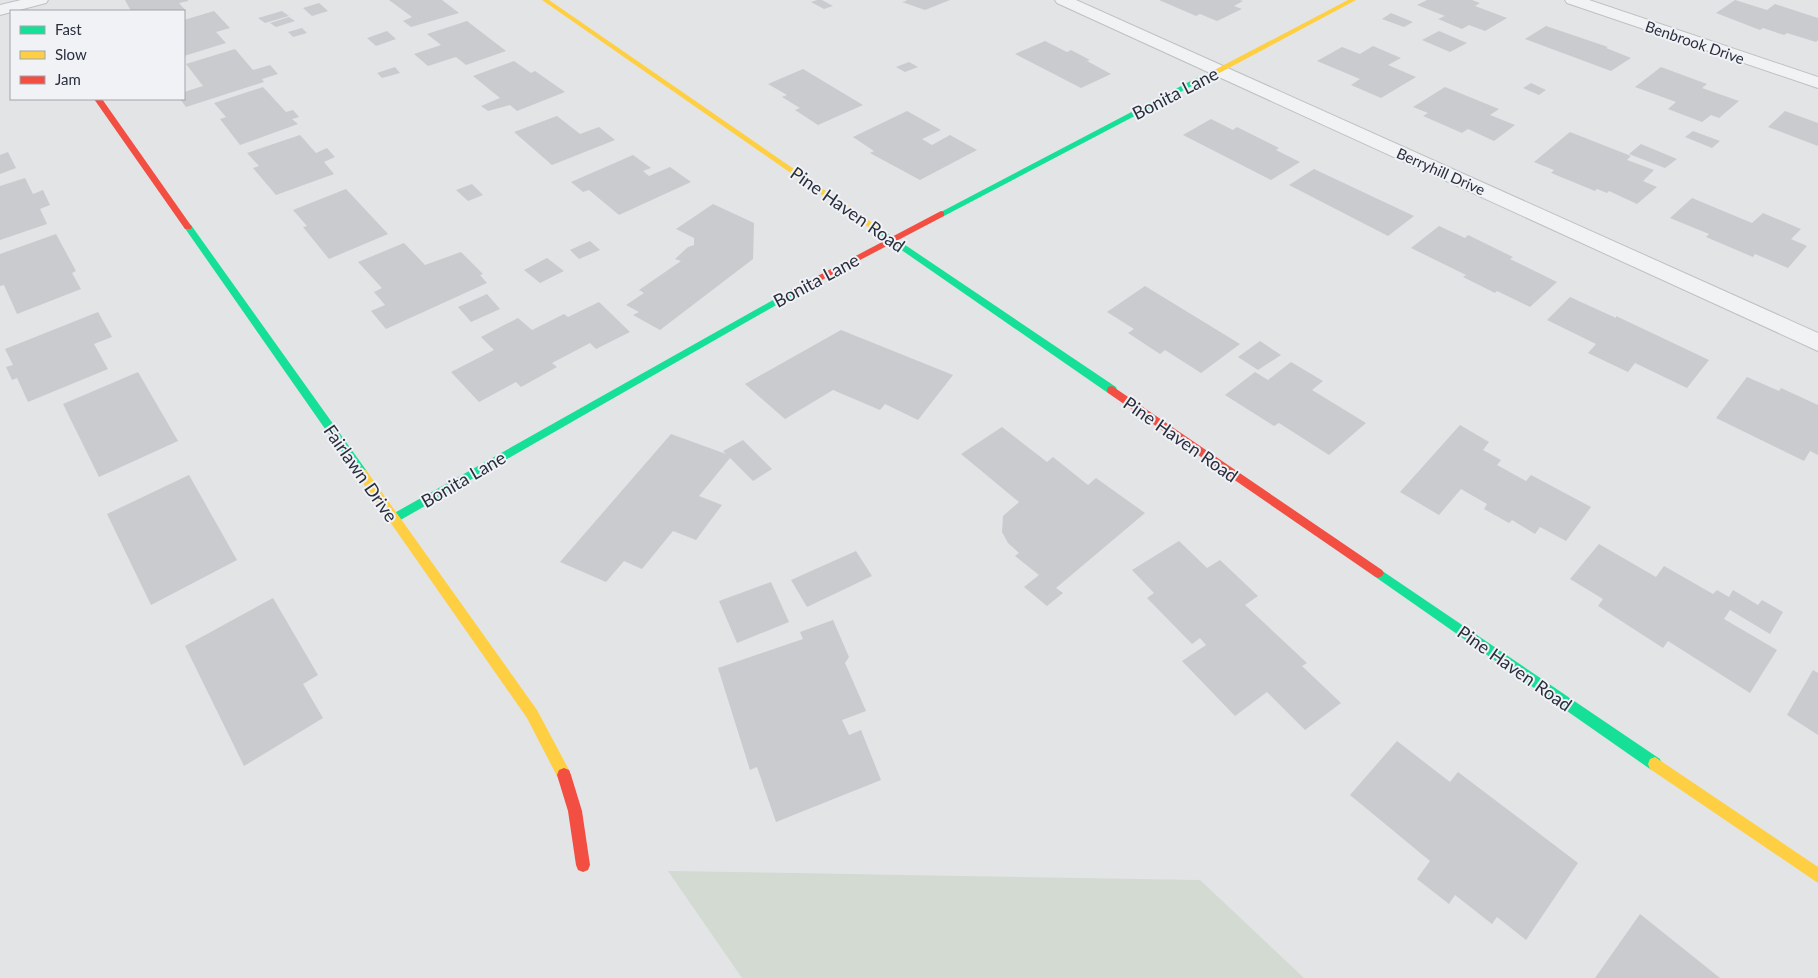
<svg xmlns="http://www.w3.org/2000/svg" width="1818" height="978" viewBox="0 0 1818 978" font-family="Lato,sans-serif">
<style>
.green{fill:#d2dad2}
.building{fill:#c9cbce}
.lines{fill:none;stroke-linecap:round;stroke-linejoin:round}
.street-casing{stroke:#bfc0c3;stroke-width:2}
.street{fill:#f1f2f4;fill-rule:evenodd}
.fast{fill:#16e098;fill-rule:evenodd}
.slow{fill:#ffcf43;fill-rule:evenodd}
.jam{fill:#f24e42;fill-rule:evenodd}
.labels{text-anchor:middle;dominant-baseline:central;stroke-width:4;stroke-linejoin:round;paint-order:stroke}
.far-street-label{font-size:15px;fill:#2a2f3e;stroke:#f0f2f6}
.street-label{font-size:18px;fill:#2a2f3e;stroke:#f0f2f6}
</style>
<rect width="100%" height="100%" fill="#e2e4e6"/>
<path class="green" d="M668,871l532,9 104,98h-562z"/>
<g class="building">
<path d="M125,0h63v1l-9,2 7,8h-55z"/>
<path d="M389,0h53l17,13 -48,14 -8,-6 9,-4z"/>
<path d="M817,0h5l11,6 -9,3 -13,-7z"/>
<path d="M905,0h45l-25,10 -23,-8 5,-1z"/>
<path d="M1159,0h81l3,1 -9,5 8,3 -25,12 -17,-7 -4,2z"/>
<path d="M1427,0h45l8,3 -5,3 32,12 -22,13 -16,-6 -7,4 -24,-10 7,-3 -28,-11z"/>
<path d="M1735,0l32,10 8,-6 43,14v22l-2,2 -29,-9 -3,2 -21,-7 -3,2 -44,-17z"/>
<path d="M319,3l9,8 -16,5 -9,-8z"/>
<path d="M214,11l16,17 -14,4 10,11 -42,13v-36z"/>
<path d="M282,11l7,5 -24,7 -7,-5z"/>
<path d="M1391,13l22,9 -9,5 -22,-8z"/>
<path d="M289,17l6,4 -19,6 -6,-4z"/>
<path d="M467,21l39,30 -40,14 -10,-8 -28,9 -14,-12 27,-9 -14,-11z"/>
<path d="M1546,26l62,21 -2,1 25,10 -20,13 -86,-32z"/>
<path d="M302,28l5,5 -14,4 -5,-5z"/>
<path d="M387,31l9,8 -20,7 -9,-8z"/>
<path d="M1439,31l28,12 -17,9 -28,-12z"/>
<path d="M1045,41l22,11 4,-2 19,10 -3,1 24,13 -30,14 -66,-34z"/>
<path d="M1373,46l28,12 -13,7 28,12 -35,21 -30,-13 9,-6 -43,-18 25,-14 18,7z"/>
<path d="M235,49l18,21 17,-5 8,9 -16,5 2,3 -78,25 -6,-8h4v-7l19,-6 -17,-22z"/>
<path d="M514,61l17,12 4,-2 30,21 -48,19 -7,-6 -22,6 -7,-5 19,-8 -27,-22z"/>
<path d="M909,62l9,5 -13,5 -9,-5z"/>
<path d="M395,67l5,6 -18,5 -5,-5z"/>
<path d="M1661,67l46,17 -5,4 37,13 -20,17 -8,-3 -9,7 -34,-13 8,-7 -41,-15z"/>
<path d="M803,69l60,36 -45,20 -23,-15 5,-2 -18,-11 5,-2 -19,-11z"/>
<path d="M1531,83l15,7 -7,5 -16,-7z"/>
<path d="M263,87l23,25 7,-2 6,7 -7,2 6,5 -58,21 -20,-26 6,-2 -12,-14z"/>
<path d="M1445,87l54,22 -9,6 25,10 -21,16 -26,-12 -6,4 -39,-17 5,-3 -15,-6z"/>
<path d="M907,111l34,19 -19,9 10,6 18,-10 27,15 -57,30 -50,-27 4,-2 -21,-14z"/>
<path d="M1785,111l33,12v23l-50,-19z"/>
<path d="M557,116l23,18 19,-7 16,13 -63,25 -38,-33z"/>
<path d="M1211,119l22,11 4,-3 42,21 -3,2 24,12 -29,18 -88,-45z"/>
<path d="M1693,131l27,10 -8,7 -27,-11z"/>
<path d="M1570,132l61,24 -4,4 27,10 -11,11 14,6 -20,17 -28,-13 -2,2 -10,-4 -2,2 -44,-18 3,-3 -20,-8z"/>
<path d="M300,135l16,18 11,-5 8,9 -11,5 10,12 -58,21 -23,-27 6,-2 -12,-13z"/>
<path d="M1641,144l36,15 -12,9 -36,-14z"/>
<path d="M8,152l8,16 -16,6v-19z"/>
<path d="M633,155l18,13 -8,3 6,5 21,-9 21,15 -72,33 -30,-25 -6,2 -12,-10z"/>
<path d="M1314,169l100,47 -26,20 -99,-51z"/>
<path d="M25,178l8,16 10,-4 7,15 -10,4 7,15 -47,16v-54z"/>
<path d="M472,184l11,11 -15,6 -12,-11z"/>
<path d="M346,189l42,45 -59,25 -26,-32 4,-1 -14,-16z"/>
<path d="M1692,198l60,25 11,-10 38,16 -10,10 16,7 -19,22 -33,-14 -2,3 -47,-20 3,-3 -39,-16z"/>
<path d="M713,204l41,19 -1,36 -93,71 -27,-15 6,-3 -13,-7 18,-12 -5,-3 42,-29 -6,-2 13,-12 6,-2v-7l-18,-9z"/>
<path d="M1439,226l26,12 3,-3 45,22 -3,2 47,23 -27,25 -33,-16 -2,2 -32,-16 3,-2 -55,-27z"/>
<path d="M56,234l20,37 -4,2 9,16 -64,25 -13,-29 -4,1v-32z"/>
<path d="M590,241l10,9 -21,9 -9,-9z"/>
<path d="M404,243l21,22 36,-13 22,22 -3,1 7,8 -101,46 -15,-18 14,-6 -11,-13 8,-4 -24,-26z"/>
<path d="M547,258l17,13 -24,12 -16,-13z"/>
<path d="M1145,286l95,58 -39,29 -36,-23 -5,4 -32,-21 6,-4 -27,-17z"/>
<path d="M487,294l13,15 -29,13 -13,-15z"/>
<path d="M1570,297l46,21v-2l93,44 -22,28 -52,-25 -7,9 -40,-19 8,-9 -49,-24z"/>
<path d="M599,302l31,30 -34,17 -6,-6 -38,20 5,4 -36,20 -5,-5 -37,20 -28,-30 43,-22 -13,-13 37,-19 14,12 32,-16 4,3z"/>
<path d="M98,312l14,25 -18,7 14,25 -80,33 -11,-24 -5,2 -6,-13 7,-2 -8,-16z"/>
<path d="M841,330l112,45 -35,45 -33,-16 -5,6 -47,-20 -48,29 -40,-35z"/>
<path d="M1260,341l21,14 -23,15 -20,-13z"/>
<path d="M1291,362l32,19 -11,9 54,33 -37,32 -50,-32 -5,3 -49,-31 30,-23 13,8z"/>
<path d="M138,372l40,69 -79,36 -36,-73z"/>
<path d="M1747,377l32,14 2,-3 37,17v50l-8,-4 -6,10 -88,-43z"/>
<path d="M1460,425l29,17 -6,8 18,10 -4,5 29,16 5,-6 60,32 -25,34 -26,-14 -5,7 -23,-14 -3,3 -25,-14 3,-5 -26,-15 -22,26 -39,-23z"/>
<path d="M1002,427l45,35 6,-5 35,28 8,-7 49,35 -89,75 7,5 -16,13 -23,-19 15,-12 -24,-19 4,-3 -11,-10 -6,-11 1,-16 16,-14 -58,-48z"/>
<path d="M671,434l55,20 -3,-3 20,-11 29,29 -19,12 -23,-23 -31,38 23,9 -26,35 -23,-9 -31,38 -18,-8 -18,21 -46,-20z"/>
<path d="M189,475l48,85 -86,45 -44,-91z"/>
<path d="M1179,541l28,27 13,-8 38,36 -13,9 62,58 -5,3 39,37 -36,27 -38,-38 -32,24 -53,-55 24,-16 -6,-7 -8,6 -45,-46 7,-5 -22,-23z"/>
<path d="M1599,544l57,33 8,-11 49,28 4,-4 12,7 4,-7 25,15 4,-5 21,12 -13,22 -40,-24 -6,9 53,31 -27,43 -82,-52 -5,7 -65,-42 5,-7 -33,-20z"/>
<path d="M856,551l16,25 -65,31 -16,-27z"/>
<path d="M771,582l18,40 -52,21 -18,-42z"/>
<path d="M273,598l45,77 -15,9 20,34 -79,48 -59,-120z"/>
<path d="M833,620l16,37 -4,6 21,48 -24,9 7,15 12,-5 20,50 -105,42 -19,-55 -7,3 -32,-102 85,-29 -3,-7z"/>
<path d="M1813,670l5,3v62l-31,-20z"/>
<path d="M1397,741l53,41 8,-10 120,91 -52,77 -29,-23 -5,7 -37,-29 -6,9 -32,-25 13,-18 -80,-66z"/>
<path d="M1640,914l80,64h-125z"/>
</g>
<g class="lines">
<defs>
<g id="street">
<path d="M21,0h27l-2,3 -46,12v-10z"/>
<path d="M1055,0h21l742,333v18l-761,-348z"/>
<path d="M1565,0h24l229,77v11l-251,-85z"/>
</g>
</defs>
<use href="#street" class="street-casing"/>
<use href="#street" class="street"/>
<g class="fast">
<path d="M1204,74l7,2 -267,140h-6l-1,-2z"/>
<path d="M188,224l3,1 175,245 2,3 -2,3h-8l-174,-249z"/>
<path d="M877,226l239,161 1,3 -1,3h-8l-234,-162 -1,-2z"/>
<path d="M796,287l3,1v4l-402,230h-8l-2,-3 2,-3z"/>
<path d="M1378,568l282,191 2,5 -2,5 -5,2 -5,-2 -276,-193 -2,-3 2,-3z"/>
</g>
<g class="slow">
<path d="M542,0h7l332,229 -4,3 -3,-1z"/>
<path d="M1348,0h8l-146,78 -7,-2z"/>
<path d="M362,469l4,1 171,240 32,60 2,5 -2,5 -5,2 -5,-2 -32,-62 -169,-242 -2,-3z"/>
<path d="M1655,757l163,110v16l-168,-114 -2,-5 2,-5z"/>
</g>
<g class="jam">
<path d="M94,99h8l90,128 -1,2h-6z"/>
<path d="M941,211l3,1v4l-145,76 -3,1 -5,-3z"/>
<path d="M1112,386l270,184 2,3 -2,3 -4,2 -4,-2 -266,-183 -1,-3 1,-3z"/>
<path d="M564,768l5,2 2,5 11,36 8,54 -2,5 -5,2 -5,-2 -2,-5 -8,-54 -11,-36 2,-5z"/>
</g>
</g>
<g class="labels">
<g class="far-street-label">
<text transform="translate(1695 42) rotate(19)">Benbrook Drive</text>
<text transform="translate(1441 171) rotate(24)">Berryhill Drive</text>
</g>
<g class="street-label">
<text transform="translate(1175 93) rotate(-27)">Bonita Lane</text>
<text transform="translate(848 209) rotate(35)">Pine Haven Road</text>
<text transform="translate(816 280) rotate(-28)">Bonita Lane</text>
<text transform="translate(1181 439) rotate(35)">Pine Haven Road</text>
<text transform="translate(361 473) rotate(55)">Fairlawn Drive</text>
<text transform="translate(463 479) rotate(-30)">Bonita Lane</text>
<text transform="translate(1515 668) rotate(35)">Pine Haven Road</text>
</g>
</g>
<rect x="10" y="10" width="175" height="90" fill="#f0f2f6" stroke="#a1a4ac"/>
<rect x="20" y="26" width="25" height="8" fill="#16e098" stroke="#a1a4ac"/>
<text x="55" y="35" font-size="15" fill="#2a2f3e">Fast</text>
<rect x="20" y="51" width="25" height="8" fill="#ffcf43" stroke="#a1a4ac"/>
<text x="55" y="60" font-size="15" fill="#2a2f3e">Slow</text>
<rect x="20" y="76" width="25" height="8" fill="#f24e42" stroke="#a1a4ac"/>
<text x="55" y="85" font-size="15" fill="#2a2f3e">Jam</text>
</svg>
